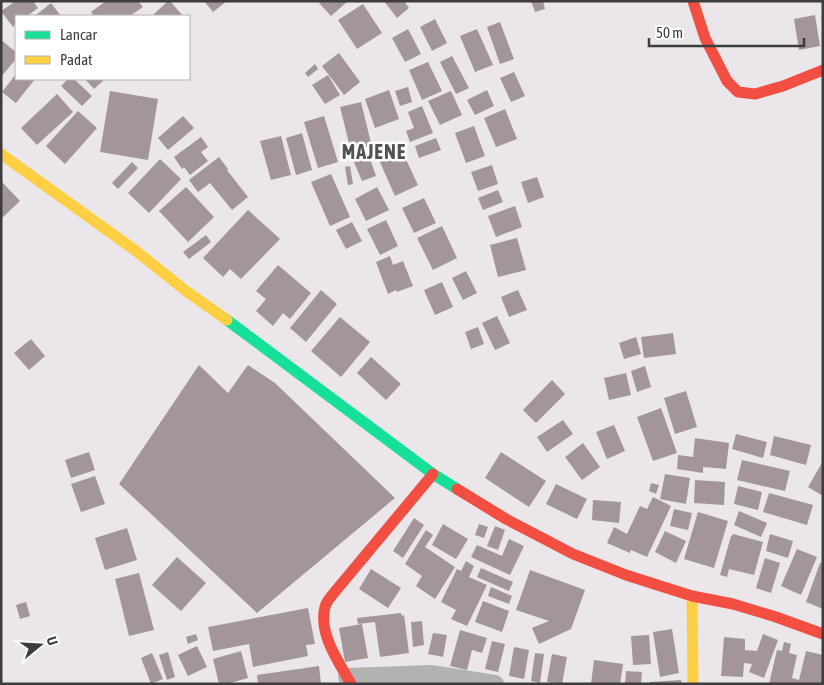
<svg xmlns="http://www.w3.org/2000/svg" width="824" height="685" viewBox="0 0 824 685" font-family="'Asap Condensed',sans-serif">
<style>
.building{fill:#a2969a}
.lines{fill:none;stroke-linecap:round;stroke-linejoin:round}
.street{stroke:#b3b2b3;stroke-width:18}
.fast{stroke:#16e098;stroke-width:11}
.slow{stroke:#ffcf43;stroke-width:11}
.jam{stroke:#f24e42;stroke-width:11}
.labels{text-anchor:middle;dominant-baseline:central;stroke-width:5;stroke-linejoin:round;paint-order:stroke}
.district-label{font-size:20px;font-weight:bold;letter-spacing:1px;fill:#555055;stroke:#fff}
</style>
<rect width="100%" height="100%" fill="#eae6e9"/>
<g class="building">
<path d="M12,1h21l5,7 -11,8h-11v8l-3,3 -12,-16 12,-8z"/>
<path d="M106,1h32l5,6 -13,9h-36l-3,-4z"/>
<path d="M168,1h2l13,15h-31z"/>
<path d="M204,1h23l-14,11z"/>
<path d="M322,1h26l-17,15 -12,-13z"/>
<path d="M384,1h20l5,7 -12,10z"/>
<path d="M531,1h12l2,8 -10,3z"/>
<path d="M51,3l10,13h-26z"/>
<path d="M363,4l19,29 -25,16 -19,-29z"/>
<path d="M815,15l5,31 -21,4 -5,-31z"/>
<path d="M435,19l12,24 -15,8 -12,-24z"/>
<path d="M500,22l14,37 -14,5 -13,-37z"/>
<path d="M408,29l13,25 -16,8 -13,-24z"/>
<path d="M477,29l16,36 -18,7 -15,-36z"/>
<path d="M1,40l15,12v7l-15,18z"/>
<path d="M339,53l21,29 -16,13 -22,-29z"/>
<path d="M452,56l17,32 -13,6 -16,-32z"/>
<path d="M428,62l14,29 -20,9 -13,-30z"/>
<path d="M315,64l3,5 -10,8 -3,-4z"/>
<path d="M514,72l11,24 -14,6 -11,-24z"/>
<path d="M16,74v5h19l-19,24 -14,-11z"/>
<path d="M328,75l12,20 -15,9 -13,-19z"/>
<path d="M68,79h6l18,17 -10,10 -21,-20z"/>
<path d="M85,79h20l-11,10z"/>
<path d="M408,87l4,15 -12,4 -5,-15z"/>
<path d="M389,90l10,29 -24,9 -10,-29z"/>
<path d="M487,90l7,16 -19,9 -8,-15z"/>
<path d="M110,91l48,8 -10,61 -48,-8z"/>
<path d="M451,91l11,24 -22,10 -12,-24z"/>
<path d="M57,94l16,18 -36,33 -16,-17z"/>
<path d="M361,102l11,45 -21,4 -11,-44z"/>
<path d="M422,106l11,27 -23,9 -4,-11 8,-3 -6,-16z"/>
<path d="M505,109l12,30 -21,8 -12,-29z"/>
<path d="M78,111l19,17 -32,36 -19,-18z"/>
<path d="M183,116l11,12 -26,22 -10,-12z"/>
<path d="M324,116l14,46 -20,6 -14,-46z"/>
<path d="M474,126l11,30 -19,7 -11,-30z"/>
<path d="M302,133l10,37 -16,5 -10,-37z"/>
<path d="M281,136l10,39 -20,5 -11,-39z"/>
<path d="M201,137l7,10 -7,5 7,9 -18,14 -6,-8 -2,2 -8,-12z"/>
<path d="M436,138l5,12 -22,8 -4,-12z"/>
<path d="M401,149l17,36 -23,11 -16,-36z"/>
<path d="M369,156l7,20 -14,5 -8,-19z"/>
<path d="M219,157l9,12 -1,1 21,27 -16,13 -22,-27 -12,9 -9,-12z"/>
<path d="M160,159l21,20 -32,34 -21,-20z"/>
<path d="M132,162l6,6 -20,21 -6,-6z"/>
<path d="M492,165l6,19 -20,7 -7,-19z"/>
<path d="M350,166l3,18 -5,1 -3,-18z"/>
<path d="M331,174l19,43 -20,9 -19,-44z"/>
<path d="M537,177l7,20 -16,6 -7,-21z"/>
<path d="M1,181l19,20 -19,18z"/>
<path d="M186,187l28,30 -26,25 -29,-31z"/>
<path d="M377,187l12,23 -23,11 -11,-22z"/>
<path d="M498,190l5,12 -20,8 -5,-12z"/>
<path d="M424,198l12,25 -22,10 -12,-25z"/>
<path d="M515,206l7,21 -26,10 -8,-21z"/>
<path d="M248,210l32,29 -39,40 -11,-10 -7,8 -20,-19z"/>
<path d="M386,220l12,26 -18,9 -13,-26z"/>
<path d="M352,222l10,19 -16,8 -10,-19z"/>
<path d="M442,226l15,32 -24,12 -16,-32z"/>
<path d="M206,235l5,7 -22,17 -6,-7z"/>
<path d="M517,238l9,32 -28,7 -8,-32z"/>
<path d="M390,256l3,9 10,-4 10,25 -16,6 -1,-2 -8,4 -12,-32z"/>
<path d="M278,265l33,28 -21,26 -7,-6 -10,13 -17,-15 10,-12 -10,-8z"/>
<path d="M466,271l11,22 -14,7 -11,-22z"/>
<path d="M442,282l11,25 -18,8 -11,-25z"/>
<path d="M321,290l16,14 -31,38 -16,-14z"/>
<path d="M518,290l9,20 -18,7 -8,-20z"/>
<path d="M497,316l13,27 -15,7 -13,-27z"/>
<path d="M340,317l30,25 -29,35 -30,-26z"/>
<path d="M478,327l6,17 -13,5 -6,-17z"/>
<path d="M673,333l3,21 -32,4 -3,-21z"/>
<path d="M636,337l5,17 -17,5 -5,-16z"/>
<path d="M31,339l14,17 -16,14 -15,-17z"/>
<path d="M371,357l30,27 -15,16 -29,-27z"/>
<path d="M199,365l29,28 20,-28 27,18 120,115 -138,115 -138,-129z"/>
<path d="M645,366l6,21 -14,5 -6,-21z"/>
<path d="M626,373l5,22 -22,5 -5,-22z"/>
<path d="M552,380l13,14 -29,29 -13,-13z"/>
<path d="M686,391l11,36 -22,7 -11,-36z"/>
<path d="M661,408l16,45 -24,8 -16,-44z"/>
<path d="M563,420l10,14 -26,18 -10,-15z"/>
<path d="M614,425l11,26 -18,8 -11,-27z"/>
<path d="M736,434l31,8 -4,16 -31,-9z"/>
<path d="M774,436l37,9 -5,20 -36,-10z"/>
<path d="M695,438l34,5 -3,26 -23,-2v6l-26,-4 1,-14 15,2z"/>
<path d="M583,443l17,24 -18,13 -17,-23z"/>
<path d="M89,452l6,18 -24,8 -6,-18z"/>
<path d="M501,452l45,29 -17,26 -44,-29z"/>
<path d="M742,460l48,11 -5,20 -48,-11z"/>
<path d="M823,461v35l-15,-9z"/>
<path d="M665,474l25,4 -4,26 -26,-5z"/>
<path d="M95,476l10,28 -24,8 -10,-28z"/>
<path d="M695,480l30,2 -1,23 -30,-2z"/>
<path d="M651,483l8,2 -3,9 -7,-3z"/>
<path d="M556,484l31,15 -10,20 -31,-15z"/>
<path d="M738,486l24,6 -4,18 -24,-6z"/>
<path d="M769,493l44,12 -6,20 -44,-13z"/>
<path d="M653,497l18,9 -24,51 -16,-7 -1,3 -23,-10 7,-16 13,7 13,-28 7,3z"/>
<path d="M593,500l28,2 -2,21 -27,-3z"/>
<path d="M674,509l18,4 -4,17 -18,-4z"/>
<path d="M739,511l28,12 -6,14 -27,-12z"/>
<path d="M698,512l30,9 -14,47 -30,-9z"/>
<path d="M414,518l10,7 -21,33 -10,-7z"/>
<path d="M443,524l25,15 -12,20 -24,-14z"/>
<path d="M479,524l9,3 -4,11 -9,-3z"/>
<path d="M495,526l10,4 -7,20 -11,-4z"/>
<path d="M127,528l10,32 -32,10 -10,-32z"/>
<path d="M426,530l7,5 -8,12 30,20 -20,32 -19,-13 6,-10 -17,-12z"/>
<path d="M665,531l21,10 -10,22 -21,-11z"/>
<path d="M733,534l30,8 -9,33 -25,-6 -2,8 -7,-2 11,-39h1z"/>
<path d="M770,534l23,7 -5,17 -22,-7z"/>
<path d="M509,539l15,7 -14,29 -39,-18 6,-12 25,11z"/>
<path d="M797,549l20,8 -16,38 -20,-9z"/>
<path d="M177,557l29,26 -25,28 -29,-26z"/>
<path d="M765,558l15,5 -9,30 -15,-5z"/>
<path d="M466,561l8,5 -5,11 18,8 -20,41 -16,-7 5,-9 -15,-8 16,-33 4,2z"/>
<path d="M820,563l3,1v45l-17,-7z"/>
<path d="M481,568l32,14 -4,9 -32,-14z"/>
<path d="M371,569l30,19 -13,20 -29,-19z"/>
<path d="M530,570l55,20 -14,39 -32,15 -7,-16 17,-7 -33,-11z"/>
<path d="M139,573l15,57 -25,6 -14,-57z"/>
<path d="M491,587l21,9 -3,8 -21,-8z"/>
<path d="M483,601l26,10 -7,21 -27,-10z"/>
<path d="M26,602l4,14 -10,3 -4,-14z"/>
<path d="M308,608l7,36 -9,1 2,11 -55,11 -4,-23 -36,7 -5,-24z"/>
<path d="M401,613l1,3 2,-1 5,38 -29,4 -5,-35 -17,2 -1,-6z"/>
<path d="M422,621l2,24 -11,2 -2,-25z"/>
<path d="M362,624l6,34 -23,4 -6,-34z"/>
<path d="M672,629l7,44 -19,4 -7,-45z"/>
<path d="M460,630l27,8 -5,15 -10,-3 -5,20 -17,-4z"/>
<path d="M433,633l14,2 -4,22 -15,-3z"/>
<path d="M196,634l2,6 -10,4 -2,-7z"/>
<path d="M763,634l15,6 -14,38 -15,-6 3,-8 -8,-1 -1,14 -22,-1 3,-39 21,2v11l12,1z"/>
<path d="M649,635l2,29 -18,1 -2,-29z"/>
<path d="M492,641l13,3 -7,28 -13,-3z"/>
<path d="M784,642l7,2 -2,9 8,2 -5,23 7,2 7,-29 17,4v29h-54l8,-34 5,1z"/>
<path d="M197,646l10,21 -19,9 -10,-21z"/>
<path d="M514,647l15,3 -5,29 -15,-3z"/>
<path d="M241,651l7,27 -21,6h-8l-6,-25z"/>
<path d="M168,652l7,25 -8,3 -8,-25z"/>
<path d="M152,653l11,26 -12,5 -10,-26z"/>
<path d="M535,653l9,1 -4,29 -9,-2z"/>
<path d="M552,654l15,3 -5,27 -15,-2z"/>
<path d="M594,660l29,4 -3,20h-29z"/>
<path d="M319,666l2,18h-63l-1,-9z"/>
<path d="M626,671l16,1 -1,12h-16z"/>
<path d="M681,680l1,4h-32v-2z"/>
</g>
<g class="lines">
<path class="street" d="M347,677l84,-3 64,10"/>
<path class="fast" d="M227,320l206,154 24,15"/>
<g class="slow">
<path d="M1,154l135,97 50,40 41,29"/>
<path d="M692,596l1,88"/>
</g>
<g class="jam">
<path d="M693,1l12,37 22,43 11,11 17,2 28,-8 40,-16"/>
<path d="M457,489l49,30 67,35 53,21 66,21 41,8 43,13 47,17"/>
<path d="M351,684c-12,-22 -33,-50 -26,-77 1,-5 5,-9 8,-13l100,-120"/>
</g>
</g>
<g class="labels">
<g class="district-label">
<text x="374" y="151">MAJENE</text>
</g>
</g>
<rect width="824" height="685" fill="none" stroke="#3e3c3e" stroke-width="5"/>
<rect x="15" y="15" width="175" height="65" fill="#ffffff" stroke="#b2b1b2"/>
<rect x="25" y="31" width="25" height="8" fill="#16e098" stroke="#b2b1b2"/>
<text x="60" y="40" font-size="15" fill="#3e3c3e">Lancar</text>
<rect x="25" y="56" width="25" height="8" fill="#ffcf43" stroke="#b2b1b2"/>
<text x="60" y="65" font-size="15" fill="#3e3c3e">Padat</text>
<g transform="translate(40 645) rotate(72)" stroke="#ffffff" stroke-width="4" paint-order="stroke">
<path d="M0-4L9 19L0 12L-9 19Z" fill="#3e3c3e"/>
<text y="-8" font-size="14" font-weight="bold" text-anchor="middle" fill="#3e3c3e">U</text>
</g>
<path d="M649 38v8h155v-8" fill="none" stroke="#3e3c3e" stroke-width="2.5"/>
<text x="656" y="38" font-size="15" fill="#3e3c3e" stroke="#ffffff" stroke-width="4" paint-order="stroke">50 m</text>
</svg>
